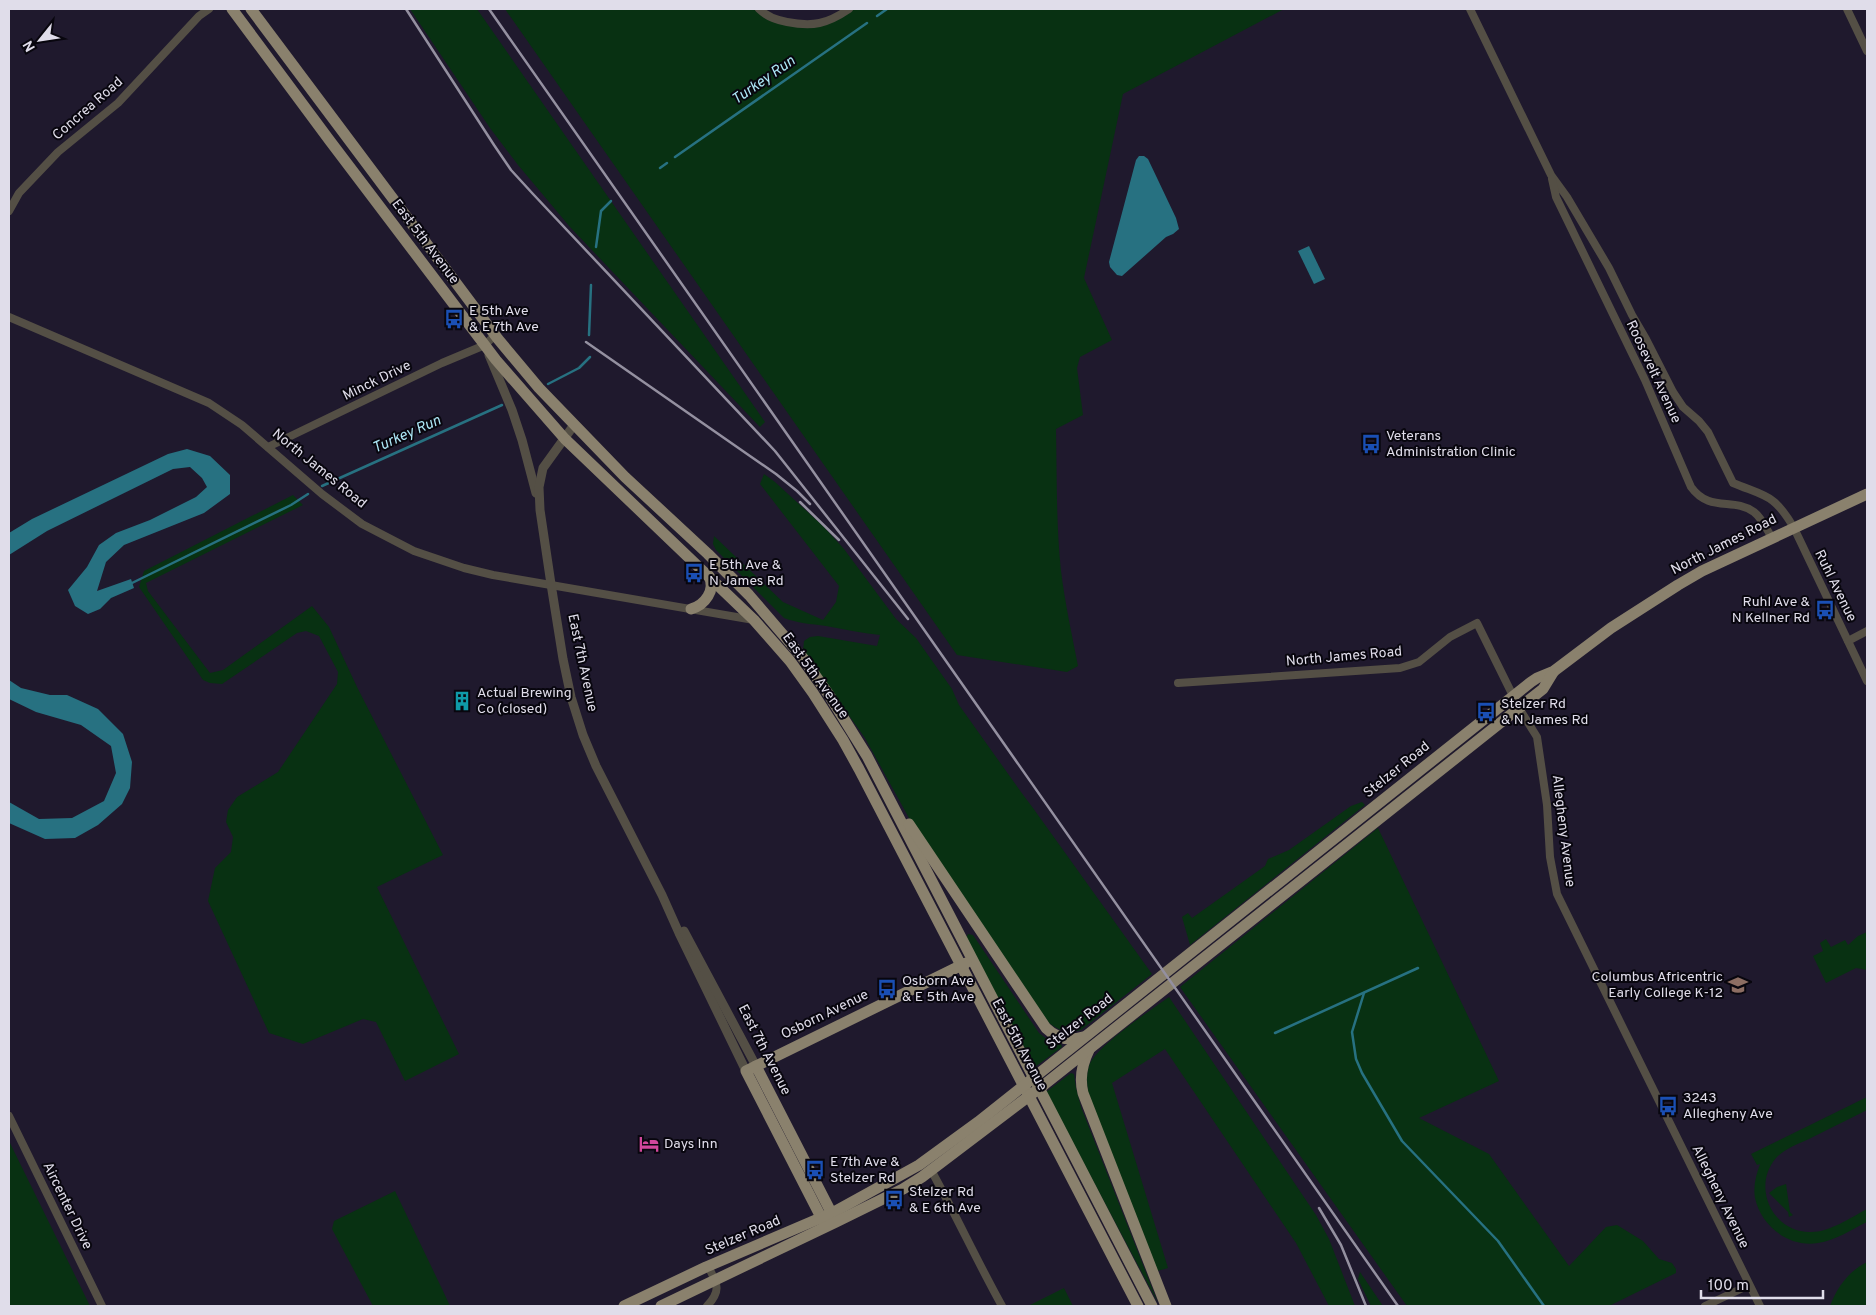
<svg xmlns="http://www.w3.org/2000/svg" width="1876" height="1315" viewBox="0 0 1876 1315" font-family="Overpass,sans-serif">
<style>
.green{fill:#083112}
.water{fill:#277181}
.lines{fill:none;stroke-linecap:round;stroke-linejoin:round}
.stream{stroke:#277181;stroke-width:2.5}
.minor{stroke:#544f45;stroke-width:8}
.tertiary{stroke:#544f45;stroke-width:9}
.primary{stroke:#8a816d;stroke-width:11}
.rail{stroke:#9490a0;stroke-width:2.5}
.labels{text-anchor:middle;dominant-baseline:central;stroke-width:4;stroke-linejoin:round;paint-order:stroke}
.street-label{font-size:14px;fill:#e0ddea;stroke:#08060e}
.poi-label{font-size:14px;fill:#e0ddea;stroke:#08060e;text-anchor:start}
.water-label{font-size:15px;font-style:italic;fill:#ade7f6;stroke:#08060e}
</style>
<rect width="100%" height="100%" fill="#1f192d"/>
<g class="green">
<path d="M410,9h67l288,413 -5,5 -190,-200 -52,-62 -28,-37z"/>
<path d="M505,9h254l5,5 48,11 37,-16h435l-161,85 -39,184 28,62 -32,17 -3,11 6,47 -27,14c1,47 0,95 5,142 4,32 11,64 17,95l-11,6 -110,-17z"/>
<path d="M764,474l11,8 48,44 21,23 52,70 20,19 36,51 7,16 62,87 12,16 119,166 -71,56c-13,4 -21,1 -32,-7l-129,-185 -55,-100 -62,-87 1,-10 6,-4 8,-1 59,10 3,-11c-19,-2 -36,-6 -54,-9 -15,-2 -29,-3 -42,-8l-68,-68 -3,-6 1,-8 69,66 40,18 13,-18 3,-16 -79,-102z"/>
<path d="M293,495l10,10 -157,78 2,8 62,82 13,-3 89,-64 17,21 28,60 86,168 -66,32 82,167 -54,27 -29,-59 -13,-3 -60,25 -34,-11 -61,-132 7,-33 16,-16 2,-15 -7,-15 2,-12 9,-13 41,-25 59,-88 1,-12 -19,-36 -13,-5 -9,2 -75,51 -12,-1 -7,-3 -64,-93 5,-16z"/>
<path d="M1362,802l3,3 -175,140 -8,-28 6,-4 4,5 73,-52 3,-7 21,-9 62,-44z"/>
<path d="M1378,828l121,253 -80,37 70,36 80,112 37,-39 11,-2 26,16 16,18 13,4 4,6v4l-67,33h-202l-227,-319z"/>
<path d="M1867,932v38l-11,-2 -30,15 -13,-27 10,-5 -3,-8 6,-4 5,8 14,-7 3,5 10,-9z"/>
<path d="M968,934l5,1 66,98 9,7 13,4 1,3 -27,20 -69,-129z"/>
<path d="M1169,997l147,218 13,24 26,67h-26l-33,-63 -131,-194 -53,34 56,185 -11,3 -69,-178c-1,-9 -2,-18 1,-27 6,-19 62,-56 80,-69z"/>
<path d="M1071,1073l3,1 2,14 5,19 77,196 -112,-211z"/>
<path d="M1867,1097v13c-19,10 -39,19 -58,29 -11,5 -25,10 -33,19 -25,29 -3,75 35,74 19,0 39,-14 56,-23v13c-15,7 -32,19 -49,21 -29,5 -57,-17 -63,-45 -2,-12 1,-23 5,-34l-3,1 -6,-11z"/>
<path d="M9,1141l81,165h-81z"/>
<path d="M1786,1184l4,28 3,3 -4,2 -1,-5 -19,-19 8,-6z"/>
<path d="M395,1191l49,102 6,13h-77l-41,-77 2,-8z"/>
<path d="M1867,1262v44h-37c7,-19 19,-35 37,-44z"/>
<path d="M1360,1272l23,34h-12l-13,-27z"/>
<path d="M1064,1288l9,18h-45z"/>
</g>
<g class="water">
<path d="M1139,156h5l4,3 28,59 3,11 -6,5 -7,3 -44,39 -5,-1 -7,-8 -1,-5 27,-102z"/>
<path d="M1309,246l16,33 -11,5 -16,-33z"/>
<path d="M187,449l23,7 20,19v19l-26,19 -80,32 -18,17 -9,29 34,-12 3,9 -23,10 -11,11 -12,5 -13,-8 -7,-16 19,-23 12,-22 17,-12 34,-13 46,-23 11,-10 -5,-9 -12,-11 -17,2 -126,62 -38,24v-22l23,-14 136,-65z"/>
<path d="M9,680l12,8 29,7h17l31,14 25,25 9,28 -2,26 -8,16 -24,21 -23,13 -30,1 -36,-16v-21l30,17 33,-1 32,-17 12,-28 -5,-27 -30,-21 -45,-13 -27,-13z"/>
</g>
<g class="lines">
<g class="stream">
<path d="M877,16l10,-7"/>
<path d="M675,157l192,-134"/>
<path d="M660,168l7,-5"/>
<path d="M596,247l5,-36 10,-10"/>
<path d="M589,335l2,-50"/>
<path d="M548,384l31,-16 11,-11"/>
<path d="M322,486l180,-81"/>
<path d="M132,583l159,-78 17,-11"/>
<path d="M1364,993l-12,39 4,27 6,14 40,68 96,100 46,65"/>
<path d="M1275,1033l143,-65"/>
</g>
<g class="minor">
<path d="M759,9c8,8 17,11 28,13 26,5 40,2 62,-13"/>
<path d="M1470,9l81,166 16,22 42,71 23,47 14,24 27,53 10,15 16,14 9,11 25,51c34,14 41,11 61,45l73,153"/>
<path d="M1847,9l20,42"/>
<path d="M1552,179l4,18 89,183 46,107c19,26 42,10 63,25 8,6 13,18 18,26"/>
<path d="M9,211l10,-18 39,-41 60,-49 81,-87 10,-7"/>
<path d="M9,317l200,86 33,22 80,69 40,30 52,27 50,17 29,7 261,45"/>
<path d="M268,447l174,-84 43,-18 10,-10"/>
<path d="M1848,641l19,-10"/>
<path d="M1178,683l222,-15 19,-6 31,-25 27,-14 42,85 18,29 10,68 3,52 7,37 203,412"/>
<path d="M9,1116l93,190"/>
<path d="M931,1170c25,45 46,91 71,136"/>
<path d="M707,1306c15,-16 10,-22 1,-40"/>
<path d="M1705,1306l44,-21"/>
</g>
<g class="tertiary">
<path d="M489,355l23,55 10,30 14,53"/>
<path d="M574,425l-31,43 -4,19 1,23 11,74 12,75 8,38 12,38 13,31 66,129 17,38 67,138"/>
<path d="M684,931l72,135"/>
</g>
<g class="primary">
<path d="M232,9l98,132 166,219 69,79 189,181 36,41 23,32 30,47 16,29 279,537"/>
<path d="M251,9l247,330 41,49 86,89 83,77 41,41 54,63 26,37 38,61 285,550"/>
<path d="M691,609c14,-4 25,-19 18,-33"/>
<path d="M909,824l137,204c10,10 23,13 37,9"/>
<path d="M1089,1050c-7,14 -10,27 -6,43l83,213"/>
<path d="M756,1066l78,152"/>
<path d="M824,1223l-78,-152 220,-108"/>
<path d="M624,1306l82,-39 126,-54 87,-48 59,-43 553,-440 6,-4 17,-7 57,-43 67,-43 24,-14 165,-77"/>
<path d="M661,1306l175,-84 67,-33 19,-12 123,-93 474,-376 24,-19 11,-18"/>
</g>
<g class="rail">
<path d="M406,9l88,136 17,25 22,24 242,257 133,168"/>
<path d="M489,9l909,1297"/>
<path d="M586,342l190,132 21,17 13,13"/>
<path d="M800,502l39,38"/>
<path d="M1319,1208l22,37 25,61"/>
</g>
</g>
<defs>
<symbol id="bus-bare" viewBox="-9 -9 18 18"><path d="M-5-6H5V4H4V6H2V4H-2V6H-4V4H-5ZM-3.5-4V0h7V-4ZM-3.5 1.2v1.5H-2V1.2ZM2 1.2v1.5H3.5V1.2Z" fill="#1a4fb4" stroke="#08060e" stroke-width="2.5" paint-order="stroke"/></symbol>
<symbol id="building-bare" viewBox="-9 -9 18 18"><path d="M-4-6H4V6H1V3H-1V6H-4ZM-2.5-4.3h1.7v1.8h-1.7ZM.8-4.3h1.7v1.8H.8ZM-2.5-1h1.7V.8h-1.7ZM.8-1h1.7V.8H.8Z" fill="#0f9aa8" stroke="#08060e" stroke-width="2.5" paint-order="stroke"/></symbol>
<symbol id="school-bare" viewBox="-9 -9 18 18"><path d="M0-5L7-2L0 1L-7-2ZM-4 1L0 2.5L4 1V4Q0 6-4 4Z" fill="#8d6e63" stroke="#08060e" stroke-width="2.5" paint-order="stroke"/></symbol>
<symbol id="hotel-bare" viewBox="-9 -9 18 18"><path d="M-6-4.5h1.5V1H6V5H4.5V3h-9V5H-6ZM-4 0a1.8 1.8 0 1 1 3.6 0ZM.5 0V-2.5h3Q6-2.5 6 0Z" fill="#d1479c" stroke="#08060e" stroke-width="2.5" paint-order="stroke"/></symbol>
</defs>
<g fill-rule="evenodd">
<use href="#bus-bare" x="440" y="305" width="28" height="28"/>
<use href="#bus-bare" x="1357" y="430" width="28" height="28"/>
<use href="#bus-bare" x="680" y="559" width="28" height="28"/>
<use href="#bus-bare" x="1811" y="596" width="28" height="28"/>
<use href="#building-bare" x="448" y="687" width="28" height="28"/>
<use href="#bus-bare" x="1472" y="698" width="28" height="28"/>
<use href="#school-bare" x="1724" y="971" width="28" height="28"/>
<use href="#bus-bare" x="873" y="975" width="28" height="28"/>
<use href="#bus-bare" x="1654" y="1092" width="28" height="28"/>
<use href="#hotel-bare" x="635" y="1130" width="28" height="28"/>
<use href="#bus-bare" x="801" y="1156" width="28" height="28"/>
<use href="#bus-bare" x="880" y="1186" width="28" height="28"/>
</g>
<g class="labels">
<g class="street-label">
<text transform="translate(88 109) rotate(-41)">Concrea Road</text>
<text transform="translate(425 242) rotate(53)">East 5th Avenue</text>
<text transform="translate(1653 372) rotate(65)">Roosevelt Avenue</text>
<text transform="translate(377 381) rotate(-26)">Minck Drive</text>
<text transform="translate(319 469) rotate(39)">North James Road</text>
<text transform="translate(1724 545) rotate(-27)">North James Road</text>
<text transform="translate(1835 586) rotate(64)">Ruhl Avenue</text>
<text transform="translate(1344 657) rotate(-5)">North James Road</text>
<text transform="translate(582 663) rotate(78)">East 7th Avenue</text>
<text transform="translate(815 676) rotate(54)">East 5th Avenue</text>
<text transform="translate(1397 770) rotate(-39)">Stelzer Road</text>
<text transform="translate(1563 831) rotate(83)">Allegheny Avenue</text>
<text transform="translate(825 1015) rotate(-26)">Osborn Avenue</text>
<text transform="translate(1080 1022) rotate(-38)">Stelzer Road</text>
<text transform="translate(1019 1045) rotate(62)">East 5th Avenue</text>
<text transform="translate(764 1050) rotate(63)">East 7th Avenue</text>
<text transform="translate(1720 1197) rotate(64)">Allegheny Avenue</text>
<text transform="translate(67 1206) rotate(64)">Aircenter Drive</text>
<text transform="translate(743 1236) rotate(-23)">Stelzer Road</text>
</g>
<g class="poi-label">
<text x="469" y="311">E 5th Ave<tspan x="469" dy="16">&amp; E 7th Ave</tspan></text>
<text x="1386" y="436">Veterans<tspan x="1386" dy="16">Administration Clinic</tspan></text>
<text x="709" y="565">E 5th Ave &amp;<tspan x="709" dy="16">N James Rd</tspan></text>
<text x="1810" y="602" text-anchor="end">Ruhl Ave &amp;<tspan x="1810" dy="16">N Kellner Rd</tspan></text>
<text x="477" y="693">Actual Brewing<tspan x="477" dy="16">Co (closed)</tspan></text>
<text x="1501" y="704">Stelzer Rd<tspan x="1501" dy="16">&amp; N James Rd</tspan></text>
<text x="1723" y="977" text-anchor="end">Columbus Africentric<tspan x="1723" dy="16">Early College K-12</tspan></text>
<text x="902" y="981">Osborn Ave<tspan x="902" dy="16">&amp; E 5th Ave</tspan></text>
<text x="1683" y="1098">3243<tspan x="1683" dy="16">Allegheny Ave</tspan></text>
<text x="664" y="1144">Days Inn</text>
<text x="830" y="1162">E 7th Ave &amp;<tspan x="830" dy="16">Stelzer Rd</tspan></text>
<text x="909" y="1192">Stelzer Rd<tspan x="909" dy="16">&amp; E 6th Ave</tspan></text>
</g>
<g class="water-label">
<text transform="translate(764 81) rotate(-35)">Turkey Run</text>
<text transform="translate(407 435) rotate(-24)">Turkey Run</text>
</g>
</g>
<rect width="1876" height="1315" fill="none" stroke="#e0ddea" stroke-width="20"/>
<g transform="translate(40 40) rotate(240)" stroke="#08060e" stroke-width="4" paint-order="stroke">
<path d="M0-4L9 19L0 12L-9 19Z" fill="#e0ddea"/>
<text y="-8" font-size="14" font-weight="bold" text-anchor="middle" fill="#e0ddea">N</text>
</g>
<path d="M1701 1290v8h122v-8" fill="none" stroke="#e0ddea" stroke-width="2.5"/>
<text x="1708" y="1290" font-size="15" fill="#e0ddea" stroke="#08060e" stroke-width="4" paint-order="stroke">100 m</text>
</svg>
